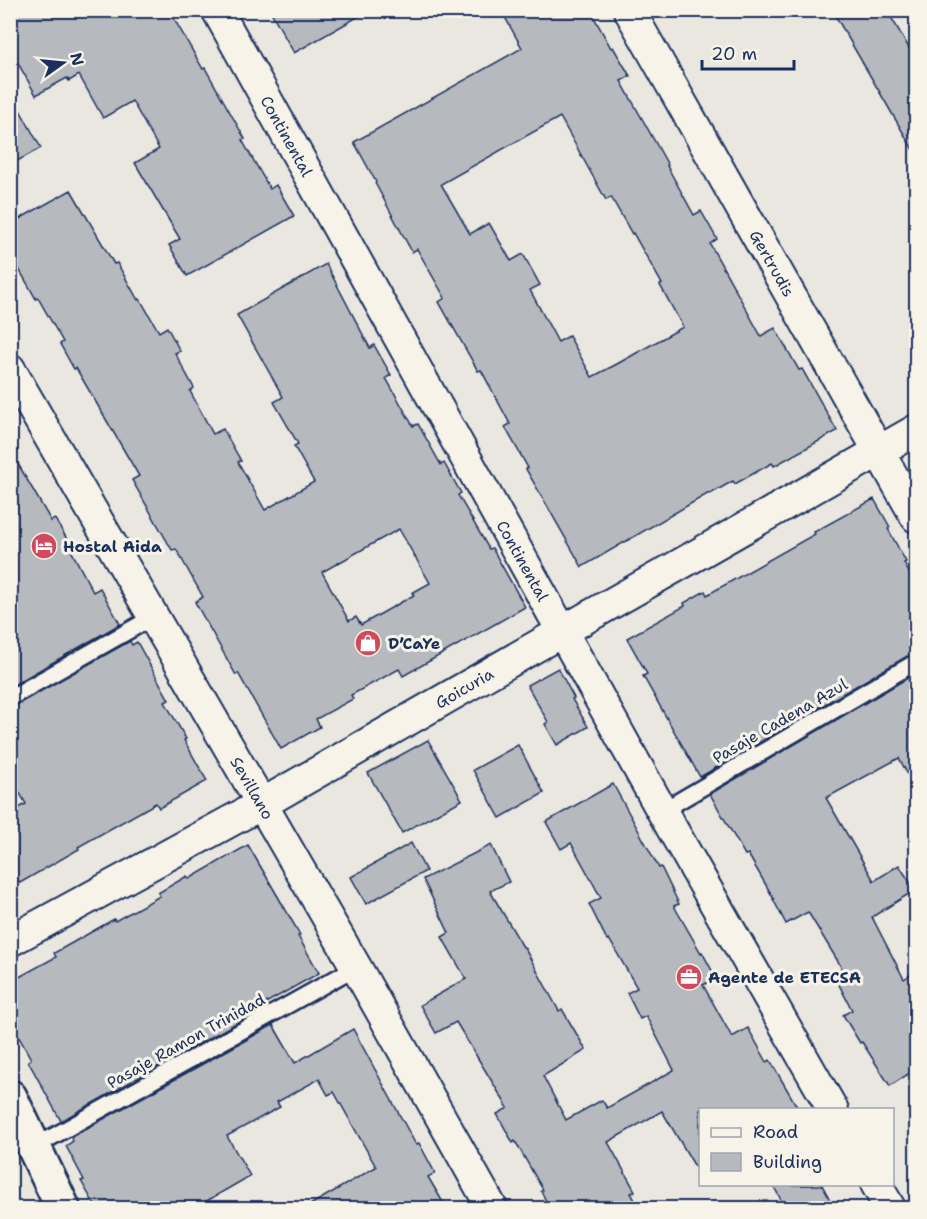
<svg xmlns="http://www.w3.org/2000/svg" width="927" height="1219" viewBox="0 0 927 1219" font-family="'Shantell Sans',sans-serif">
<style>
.building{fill:#b6babf;stroke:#1b2f5e;stroke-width:1.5;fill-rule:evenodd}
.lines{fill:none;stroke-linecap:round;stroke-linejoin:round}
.lane-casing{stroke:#1b2f5e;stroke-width:20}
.street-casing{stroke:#1b2f5e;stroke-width:34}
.secondary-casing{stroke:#1b2f5e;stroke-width:38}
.lane{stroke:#f7f3e8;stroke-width:15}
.street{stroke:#f7f3e8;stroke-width:30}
.secondary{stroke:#f7f3e8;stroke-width:33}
.labels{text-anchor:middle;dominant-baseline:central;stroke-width:6;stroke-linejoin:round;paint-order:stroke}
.street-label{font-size:16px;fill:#1b2f5e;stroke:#f7f3e8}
.poi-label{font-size:16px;font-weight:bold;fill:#1b2f5e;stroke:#f7f3e8;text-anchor:start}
</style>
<rect width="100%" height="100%" fill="#eae7e0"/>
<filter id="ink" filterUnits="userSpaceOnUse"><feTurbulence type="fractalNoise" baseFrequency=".0167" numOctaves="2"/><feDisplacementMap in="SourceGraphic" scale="12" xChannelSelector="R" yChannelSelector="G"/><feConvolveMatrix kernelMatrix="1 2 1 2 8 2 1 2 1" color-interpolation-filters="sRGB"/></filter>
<g filter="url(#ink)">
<g class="building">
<path d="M10,10h159l34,59 2,-1 40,71 -3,1 28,49 6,-4 18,31 -107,60 -18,-31 11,-6 -45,-76 24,-14 -27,-48 -29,17 -24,-43 -10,6 -2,-3 -31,17 -26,-46z"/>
<path d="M270,10h100l-76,43z"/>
<path d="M501,10h89l21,38 2,-1 17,29 -9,5 47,84 -1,1 27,49 7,-4 16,28 -7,5 51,92 14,-8 24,42 3,-1 35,62 -63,35 -2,-3 -37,21 -2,-3 -23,13 -1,-1 -127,74 -56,-98 2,-1 -23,-41 5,-3 -29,-54 -3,1 -39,-69 6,-4 -28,-49 -5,3 -37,-69 1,-1 -22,-40 168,-94zM560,117l46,83 5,-3 21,37 1,-1 29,51 -2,1 23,42 -66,37 -25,13 -23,-41 -11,6 -28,-52 10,-5 -17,-31 -12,7 -22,-38 -19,11 -29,-50z"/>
<path d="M832,10h55l29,50v95z"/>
<path d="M10,92l31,56 -31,17z"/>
<path d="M71,190l43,74 3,-1 21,37 2,-1 19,33 8,-5 13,24 -5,2 19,35 -4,3 23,43 10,-5 18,32 -3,1 27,48 49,-28 -20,-36 4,-2 -24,-42 9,-5 -46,-82 89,-51 44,84 4,-3 17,30 -5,3 27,48 5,-2 23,41 3,-2 17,30 -3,2 31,54 3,-1 33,59 -122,69 -4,-7 -48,26 2,4 -37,20 4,8 -39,22 -43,-76 -2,2 -41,-73 8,-5 -27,-48 -4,1 -40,-70 7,-4 -63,-108 -2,1 -14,-25 3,-2 -25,-44 -2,1 -26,-46v-29zM399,529l31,54 -18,10 2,2 -53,30 -5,-8 -7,4 -27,-49z"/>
<path d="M10,450l41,71 4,-2 18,30 -2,1 22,42 7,-4 20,36 -110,63z"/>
<path d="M874,499l16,28 -2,2 18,33 -2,1 12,23v66l-5,2 -211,123 -57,-101 4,-2 -20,-36 58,-32 -1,-3 21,-12 2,4 108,-61 -1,-2z"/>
<path d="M130,641l2,4 5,-3 15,27 17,31 -4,2 21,37 -2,1 23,41 -48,27 -3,-5 -78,44 1,2 -59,34 -10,-18v-52l16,-9 -16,-28v-68z"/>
<path d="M558,668l16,30 -2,1 16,28 -31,18 -12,-21 3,-2 -21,-37z"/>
<path d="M916,673v117l-17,-32 -73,40 48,83 25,-16 16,25 -43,27 32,62 12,-8v98l-26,17 -28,-44 -2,1 -17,-28 9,-5 -19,-37 9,-5 -34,-56 -22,12 -13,-25h1l-26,-45 -3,1 -35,-61z"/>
<path d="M428,740l34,60 -60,33 -34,-60z"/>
<path d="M518,745l26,48 -44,25 -27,-48z"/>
<path d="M613,784l46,84 2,-1 18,37 -5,2 27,47 1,-1 14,26 -13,7 29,52 16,-9 19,34 3,-2 29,50h-99v65l-38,-64 -54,31 27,49 -4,2 9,16h-90l-9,-18 2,-1 -28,-49 -2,2 -16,-29 11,-6 -52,-86 -20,11 -16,-28 46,-26 -24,-42 7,-4 -26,-54 68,-34 18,37 -19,9 33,56h1l35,64 3,-2 24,41 -43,26 23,44 36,-20 5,8 67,-38 -28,-54 -6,3 -13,-26 10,-5 -28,-49 -2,1 -18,-36 12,-6 -30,-55 -10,6 -15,-27z"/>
<path d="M411,843l15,28 -60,33 -15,-27z"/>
<path d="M248,845l36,62 16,28 -2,1 21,37 -57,32 1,3 -202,113 -33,-60 3,-2 -17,-31 5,-3 -9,-16v-27l46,-25 -2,-4 25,-14 35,-20 1,2 45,-25 -2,-3 29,-17 2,3z"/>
<path d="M273,1025l22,38 58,-34 63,116 3,-2 16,30 -7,4 19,32h-144l73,-42 -42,-75 -6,3 -9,-16 -42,23 3,5 -53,29 23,40 -57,33h-96l-16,-28 3,-1 -18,-34 7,-5 -2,-4z"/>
<path d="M773,1185h49l13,24h-49z"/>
</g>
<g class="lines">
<defs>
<g id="lane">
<path d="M10,698l143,-81"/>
<path d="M662,811l254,-149"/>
<path d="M34,1147l322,-180"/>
</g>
<g id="street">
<path id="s1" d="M217,10l445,801 171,299"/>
<path id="s2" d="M629,10l287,507"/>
<path id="s3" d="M10,369l346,598 136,241"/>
<path id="s4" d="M10,941l252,-137 301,-173 353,-201"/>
<path d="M876,1184l14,24"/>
</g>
<path id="secondary" d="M10,1097l53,111"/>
</defs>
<use href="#lane" class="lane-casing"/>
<use href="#street" class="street-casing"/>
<use href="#secondary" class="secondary-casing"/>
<use href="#lane" class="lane"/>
<use href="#street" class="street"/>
<use href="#secondary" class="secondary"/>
</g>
</g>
<defs>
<symbol id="hotel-disc" viewBox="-11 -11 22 22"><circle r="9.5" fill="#d1495b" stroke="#f7f3e8"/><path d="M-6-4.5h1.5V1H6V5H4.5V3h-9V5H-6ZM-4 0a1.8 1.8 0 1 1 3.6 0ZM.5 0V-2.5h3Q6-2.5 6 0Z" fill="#fff"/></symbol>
<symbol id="shop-disc" viewBox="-11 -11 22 22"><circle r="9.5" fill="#d1495b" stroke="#f7f3e8"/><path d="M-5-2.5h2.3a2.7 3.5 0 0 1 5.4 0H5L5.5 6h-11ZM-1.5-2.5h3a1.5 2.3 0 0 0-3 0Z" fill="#fff"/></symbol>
<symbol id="office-disc" viewBox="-11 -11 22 22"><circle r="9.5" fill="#d1495b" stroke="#f7f3e8"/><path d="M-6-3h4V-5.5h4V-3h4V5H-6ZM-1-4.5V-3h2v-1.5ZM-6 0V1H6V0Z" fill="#fff"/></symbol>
</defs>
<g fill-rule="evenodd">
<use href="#hotel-disc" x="29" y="531" width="30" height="30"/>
<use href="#shop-disc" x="353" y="628" width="30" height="30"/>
<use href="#office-disc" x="674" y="962" width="30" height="30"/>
</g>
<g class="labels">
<g class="street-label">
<text stroke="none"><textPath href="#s1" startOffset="144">Continental</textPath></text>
<text stroke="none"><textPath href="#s2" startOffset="291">Gertrudis</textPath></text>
<text stroke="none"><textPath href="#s1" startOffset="630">Continental</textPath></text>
<text stroke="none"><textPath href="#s4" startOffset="520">Goicuria</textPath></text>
<text transform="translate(780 721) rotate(-30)">Pasaje Cadena Azul</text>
<text stroke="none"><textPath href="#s3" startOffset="484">Sevillano</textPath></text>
<text transform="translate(186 1041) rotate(-29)">Pasaje Ramon Trinidad</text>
</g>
<g class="poi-label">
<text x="63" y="546">Hostal Aida</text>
<text x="388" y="643">D’CaYe</text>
<text x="708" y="977">Agente de ETECSA</text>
</g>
</g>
<rect width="927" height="1219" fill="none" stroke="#f7f3e8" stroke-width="36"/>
<rect x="18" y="18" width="891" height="1183" fill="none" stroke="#1b2f5e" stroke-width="2" filter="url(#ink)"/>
<rect x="699" y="1108" width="195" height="78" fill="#f7f3e8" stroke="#9fa5b1" stroke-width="1.5"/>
<rect x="711" y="1128" width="30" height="9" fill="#f7f3e8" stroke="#9fa5b1" stroke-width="1.5"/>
<text x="753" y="1138" font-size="18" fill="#1b2f5e">Road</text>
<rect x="711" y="1153" width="30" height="18" fill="#b6babf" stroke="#9fa5b1" stroke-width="1.5"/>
<text x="753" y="1168" font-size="18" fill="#1b2f5e">Building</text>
<g transform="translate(63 63) rotate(75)" stroke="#f7f3e8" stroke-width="4.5" paint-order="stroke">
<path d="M0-4.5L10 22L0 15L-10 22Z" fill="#1b2f5e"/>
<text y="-9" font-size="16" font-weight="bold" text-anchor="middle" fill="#1b2f5e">N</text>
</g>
<path d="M702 60v9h92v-9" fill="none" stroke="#1b2f5e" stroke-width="3"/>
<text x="711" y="60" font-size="18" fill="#1b2f5e" stroke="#f7f3e8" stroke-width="4.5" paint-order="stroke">20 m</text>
</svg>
